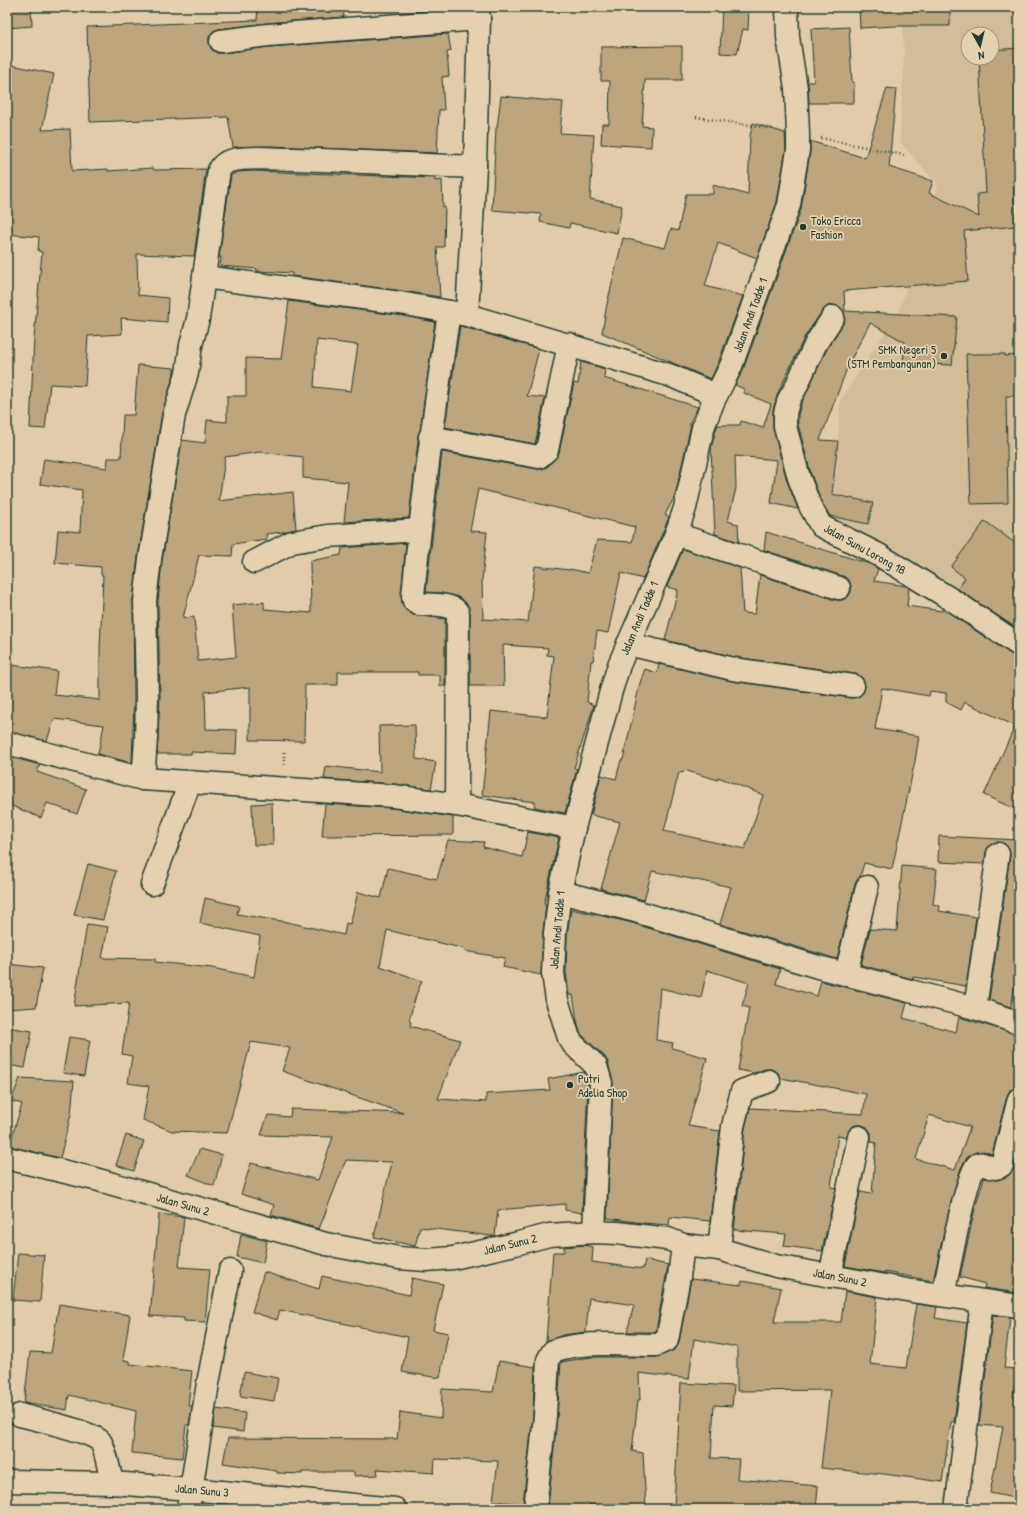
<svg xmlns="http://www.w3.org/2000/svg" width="1026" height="1516" viewBox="0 0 1026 1516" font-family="'Patrick Hand',sans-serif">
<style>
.built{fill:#d3bd99;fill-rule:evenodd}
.building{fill:#bda57e;stroke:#1f3d34;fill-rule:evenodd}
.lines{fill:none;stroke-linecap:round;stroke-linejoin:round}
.street-casing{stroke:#1f3d34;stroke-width:25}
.path{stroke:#1f3d34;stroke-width:2.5;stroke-dasharray:1 3;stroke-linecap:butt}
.street{stroke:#e5d0af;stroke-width:22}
.poi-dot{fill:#1f3d34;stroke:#e5d0af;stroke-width:1.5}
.labels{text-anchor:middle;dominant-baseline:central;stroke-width:3.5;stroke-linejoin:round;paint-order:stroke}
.poi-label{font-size:12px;fill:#1f3d34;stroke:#e5d0af;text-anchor:start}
.street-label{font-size:12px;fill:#1f3d34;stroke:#e5d0af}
</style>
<rect width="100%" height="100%" fill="#e2cba8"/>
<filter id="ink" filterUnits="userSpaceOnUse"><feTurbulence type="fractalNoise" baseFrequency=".025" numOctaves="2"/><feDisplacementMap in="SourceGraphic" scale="8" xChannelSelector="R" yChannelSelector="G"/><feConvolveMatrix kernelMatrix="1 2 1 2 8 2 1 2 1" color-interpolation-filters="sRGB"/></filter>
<g filter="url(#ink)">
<path class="built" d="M902,7h117v628l-179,-104 -15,-22 12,-39 3,-69 59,-90 39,-126 -38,-43 4,-87zM968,34h24v24h-24z"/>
<g class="building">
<path d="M7,7h24l1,19 -25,2z"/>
<path d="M258,7h85l1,10 -77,6 -48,6 -6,2 -4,6v6l2,6 6,4h6l46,-6 179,-13 3,17 -4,1 2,24 -7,1 2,33h-5l-2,43 -166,-7 -38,1 -5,-30 -138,5 -3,-95 170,-7z"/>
<path d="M722,7h27l-1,23 -5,-1 -6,25 -17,-1z"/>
<path d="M859,7h91v19h-55l-35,2z"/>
<path d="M849,27l3,55h2v21h-45l-1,-21h6l-3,-53z"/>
<path d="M682,46v34h-37l-3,46 10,1 -1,20 -50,-3 1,-20h7l1,-43h-9v-34z"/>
<path d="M1019,48v133h-6l3,45 -52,5 4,50 -124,10 1,20 112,6 -5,48 -49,-2 2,-21 -35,-19 -21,40 -29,77 18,1 -6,53 41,9 -5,21 -38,-8 -9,-15 -10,-27 -13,-50v-9l3,-11 26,-55 16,-25 2,-6 -1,-6 -4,-5 -7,-2 -5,1 -5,4 -18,26 -27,57 -5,17v19l14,52 11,28 -27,-6 6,-43 -42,-4 1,32 -8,33 10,3 1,18 -24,-8 -4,-85 4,-17 3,-7h22l1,-4 22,7 8,-24 -27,-11v-4l-9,-4 8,-15 58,-161 9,-57v-11l55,17 22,-70 9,1 -7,78 44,14 -4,12 50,24 -2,-23 9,-1 -7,-135h13v-8z"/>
<path d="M7,64l47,10 -12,56 28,-1 2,42 36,-2v2l45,-3 1,2 52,-1 -12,87 -57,-2 1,41 30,3 -1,24 -46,-4 1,16 -34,2 -3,50 -35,-2 -5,45 -15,-1 4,-90 8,-86 -4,-1 1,-14 -32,-3z"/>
<path d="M501,96l62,6 -3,31 34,2 -4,64 32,7 -5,27 -47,-10 -1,5 -29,-6 1,-8 -49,-4 4,-82h1z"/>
<path d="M753,123l32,10 1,16 -9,53 -20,56 -39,-15 -13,43 38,10 -24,65 -8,18 -109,-46 5,-29 16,-66 42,10 6,-19 7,2 8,-37h27v-9l35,10 2,-59z"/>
<path d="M253,171l182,7v3l7,-1 1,27h2l-1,40h-7l3,50 -38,-6 -110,-15v-3l-35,-2v-2l-37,-3 1,-9h-2l12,-82 7,-3z"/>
<path d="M289,301l109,14 37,7 -15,109 -2,4v6l-9,77 -65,4 4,-40 -45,-4v-21l-43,-5 -35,5 -6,44 74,-9 3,37 -13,3 -17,2 1,5 -34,5 -1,12 -33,-1 -16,63 11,-1 4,44 38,-4 -4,-52 32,-3v7l47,4 -1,-52 31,-6 1,-7 64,-5 -5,52 1,8 2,5 9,7 32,4v67h-5v-11h-22v-3h-80v13h-33l-1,56 -54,-1v-53l-45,5 1,37 31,1 -1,24 -45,-2v2h-34l3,-57 -2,-95 4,-41 20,-121 23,3 2,-23 20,2v-26h19v-38l35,1zM317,340l41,5 -7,46 -37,-4z"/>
<path d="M460,326l79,23 -12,47 18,2 -10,46 -90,-17z"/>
<path d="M966,354h39v2l14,-1v41h-13l2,107 -37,1z"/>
<path d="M581,362l24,7 -1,9 94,29 -9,17h2l-16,72 -10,19 4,2 -26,62 -22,-6 -13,60 -11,-2 -4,30h-2l-4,41 7,3 -20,63 3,1 -12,44 -31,-6 1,-5 -53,-7 9,-84 56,6 7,-61 -7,-1 1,-7 -45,-3 1,41h-34v-73l-2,-8 -6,-6 -7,-3 -13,-3 -16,-1 16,-140 95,17h5l5,-2 8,-8 4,-6 15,-70 4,1zM478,489l157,38 -3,15 -35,-2 -9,33 -18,-4v1l-35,-4 -7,56 -45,-3 -1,-39 5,-48 -17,-1z"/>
<path d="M138,365l36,3v6l-12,39 -24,144 -5,43 1,97 -2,66 -34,-9 6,-29 -50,-6 -7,22 -40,-10v-35l4,-31 46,6 -3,24 46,5v-50l3,-75h-2v-8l-46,-4 3,-33 22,2 2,-42 -42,-6 4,-25 63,9 1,-10h13l2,-43h11z"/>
<path d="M985,521l34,25v84l-61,-41 7,-11 -14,-11z"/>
<path d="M766,532l104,32 8,5 -4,12 32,5 3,2 -2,18 35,5 1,-2 69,46 7,2v154l-35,-16 31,-69 -50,-24 -4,8 -15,-8v-9l-16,-2 -1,5 -47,-8 -7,41 44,7 -4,25 -23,108 -28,-6 -4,14 -5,7 -18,75 -117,-35 11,-37 -79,-16 -8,29 -43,-11 19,-67 -29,-7 10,-40 15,4 5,-19h2l17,-77 5,-14 12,4 2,-9 72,17 120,17 7,-1 5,-4 2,-6 -1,-6 -4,-5 -5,-2 -120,-17 -70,-17 13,-50 -11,-3 16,-38 57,19 3,45 12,1 5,-39 75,25h7l6,-3 3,-5v-6l-2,-6 -6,-4 -79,-26zM684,770l34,10v-3l45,18 -18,54 -81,-18 15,-59 4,1z"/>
<path d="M415,725l1,34 20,3 -5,27 -37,-5 -70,-5 2,-13 54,6 -1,-46z"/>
<path d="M7,756l33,9 -3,7 49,17 -9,25 -30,-11 -6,15 -34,-14z"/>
<path d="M272,803l1,42h-19l-2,-41z"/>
<path d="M325,804l67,4 61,9v18l-131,1z"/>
<path d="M528,832l31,6 -15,66h2l-3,28 -2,43 -38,-8 2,-9 -41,-7 1,-2 -78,-19 -7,36 42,15 -6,14 -7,26 2,1 -1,4 50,14 -22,59 48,3v-8l64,-4 -2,-11 36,-7 1,1 3,12 -6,128 -17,-3v-6l-67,6 -3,26h-3l-72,-9 -5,19 -41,-9 18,-75 -46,-2 -27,69 -48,-14 3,-10 -33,-11 10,-31 67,17 15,-43 -72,-2 7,-20 22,2 1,-8 112,4 -121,-42 8,-23 -39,-6 -24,91 -55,-2 -29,-11 6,-34 -21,-3 4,-27 -10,-2 7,-51 -55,3 13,-82 21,3 -6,31 53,1v3l57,6 42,9 6,-41 -60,-13 5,-25 34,8 -2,8 50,8 57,13 2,-12 4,1 8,-32 23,6 7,-30 49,11 11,-39 36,2 -1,5 39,10z"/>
<path d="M939,836l80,4v125l-8,42 -22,-7 21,-144 -1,-7 -4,-5 -5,-2 -7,1 -5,4 -2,5 -2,12 -46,-2z"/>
<path d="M88,864l28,7 -13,49 -29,-5z"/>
<path d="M902,866l35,3 -4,35 7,2 -1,5 37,6 -10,69 -53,-9v2l-52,-14 9,-36 27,2z"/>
<path d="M571,909l58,13 151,47 -4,15 41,12 4,-15 86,22 -4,15 53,14 3,-15 60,18v52l-9,3 -3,6 -15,58 -9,-3 -9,2 -7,5 -6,10 -10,34 -18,79 -48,-9 -1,1 -39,-7 15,-74 12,2 4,-51 -5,-1v-9l-4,-6 -5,-2h-7l-5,3 -4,9 -8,-2 -7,52 5,1 -14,63 -38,-5 2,-12 -52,-4 11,-102 5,-20 113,6 3,-20 -85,-16 -4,-6 -6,-3h-6l-11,4 -16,-3 11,-62 -7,-2 7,-23 -42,-13 -6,28 -41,-10 -4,52 17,3 -1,5 35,10 -19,68 32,5 -10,90 -40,-4 -1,8 -26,-2 -36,-5 6,-135 -5,-21 -3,-5 -25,-24 -3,-13 -4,-25h-4l-3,-23 1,-38zM929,1115l41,12 -15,43 -39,-11z"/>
<path d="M7,964l36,4 -7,39 -29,2z"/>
<path d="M7,1027l25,4 -7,37 -18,-3z"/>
<path d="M69,1037l21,3 -6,36 -21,-3z"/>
<path d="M20,1078l54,3 -3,33 -11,44 -51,-12 13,-42 -11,-3z"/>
<path d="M126,1135l18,6 -10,30 -18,-6z"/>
<path d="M200,1149l22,6 -8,31 -26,-11z"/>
<path d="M1019,1149v62l-6,21 6,2v59l-35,-5 1,-4 -25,-7 15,-69 9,-30 13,2 11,-4 6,-8z"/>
<path d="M159,1214l25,3 -5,50 31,2 -5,53 -21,-1v-3l-34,-2z"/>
<path d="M241,1234l26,7 -4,22 -26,-6z"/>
<path d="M584,1245l9,2 -1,15 51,7 2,-9 23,5 -12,66 -3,1h-26l7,-27 -45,-7 -3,34 -23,3 -17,6 7,-89h11v-5z"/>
<path d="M18,1253l26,2 -4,47 -27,-2z"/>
<path d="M264,1272l55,17 3,-13 87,19 3,-17 31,6 -10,46 15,3 -8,45 -38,-6 6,-35 -128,-27 -3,10 -25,-8z"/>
<path d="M691,1279l50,6 1,-4 39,7 -7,34h67l4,-31 32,6 -7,67 36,4 10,-64 21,3 -2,11 32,5 -13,99h-3l-9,60 -58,-8 -63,-6 9,-78 -93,1v-44l-43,-8 -5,40 -50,-6 1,27h-2l-6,51 11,2 3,56h-26l-31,-5 -1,5 -40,-1 9,-91 4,-55 30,-5h65l16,-6 5,-4 2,-5z"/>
<path d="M59,1304l71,11 -7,45 7,1v3l62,7 -4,35h4l-3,19h-3l-4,33 -50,-5 4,-42 -67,-16 -2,15 -43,-7 6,-51 21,1z"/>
<path d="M993,1315l17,2 -6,51 12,1 -3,28 6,1v101l-29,-6 13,-66 -24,-2z"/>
<path d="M499,1361l36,6 -2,48 -10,89 -30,-3 5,-40 -63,-2 -1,14 -57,-4 1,6 -24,1v-4h-52v2l-25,-1v-2l-54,-8 5,-25 169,1 3,-27 41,6 1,-29 51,3z"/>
<path d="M244,1372l34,6 -4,23 -34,-5z"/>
<path d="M681,1383l53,3 -2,20 -18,-1 -3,53 28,1 -2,20 81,7 -2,23h-98l-44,-4z"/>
<path d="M216,1409l29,4 -2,19 -30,-4z"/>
</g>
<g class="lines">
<defs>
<g id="street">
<path d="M221,41l47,-6 211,-16"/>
<path d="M204,277l196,26 67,12 202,60 47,20"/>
<path d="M449,312c-14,94 -27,189 -36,284l1,5 5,3c10,1 34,-1 39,9l-1,192"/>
<path d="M467,315l8,-148 4,-148 -1,-12"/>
<path d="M833,317l-17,26 -21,46 -6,10 -4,14v13l14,52 11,28 11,20 58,29 78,48 62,42"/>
<path d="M430,437l109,20 8,-7 22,-106"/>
<path d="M676,534l163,54"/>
<path d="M254,562l38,-20 36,-6 91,-6"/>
<path d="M628,644l105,25 120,17"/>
<path d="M7,743l136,36 250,17 64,9 117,23"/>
<path d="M143,779l3,-39 1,-43 -2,-96 5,-42 24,-144 13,-42 4,-28 7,-26 21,-149c3,-4 6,-8 11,-9 14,-5 48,-2 64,-2 61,2 121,6 181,8"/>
<path d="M152,884l38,-102"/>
<path d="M560,892l72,18 186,57 157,41 44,15"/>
<path d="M846,974l21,-87"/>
<path d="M975,1008l23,-154"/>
<path d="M7,1158l88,21 231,65 73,14 27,2 27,-2 62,-14 34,-9 45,-3 23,1 51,6 15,6 36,4 57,17 88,16 48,9 107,15"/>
<path d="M594,1232l7,-149 -5,-17 -23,-22 -4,-6 -12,-38 -4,-27 2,-40 5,-41 14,-64 37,-137 8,-26 57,-131 9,-26 18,-80 10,-26 18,-36 58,-161 9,-55v-17l-2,-45 -8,-51 -1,-30"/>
<path d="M719,1249l14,-123 9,-35 27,-10"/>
<path d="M830,1276l29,-139"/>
<path d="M943,1295c5,-21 23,-121 34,-130 7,-6 14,9 25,0l17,-66"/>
<path d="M20,1415c16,4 71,17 80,26 5,6 10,33 12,42"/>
<path d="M7,1481l105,2 79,6 204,20"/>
<path d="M188,1509l20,-126 22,-112"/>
<path d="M535,1509l10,-93 3,-56 5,-9c31,-11 70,-6 103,-6l11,-5 12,-63 4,-32"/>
<path d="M956,1509l26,-208"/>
</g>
</defs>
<use href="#street" class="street-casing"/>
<g class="path">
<path d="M696,117l79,12"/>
<path d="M821,138l83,17"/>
<path d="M284,765v-16"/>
</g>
<use href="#street" class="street"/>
</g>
</g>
<g class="poi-dot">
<circle cx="803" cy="227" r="4"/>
<circle cx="944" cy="356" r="4"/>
<circle cx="570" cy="1085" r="4"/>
</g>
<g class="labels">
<g class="poi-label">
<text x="811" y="220">Toko Ericca<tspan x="811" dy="14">Fashion</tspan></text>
<text x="936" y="349" text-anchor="end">SMK Negeri 5<tspan x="936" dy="14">(STM Pembangunan)</tspan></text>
<text x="578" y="1078">Putri<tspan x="578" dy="14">Adelia Shop</tspan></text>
</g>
<g class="street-label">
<text transform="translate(750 315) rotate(-70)">Jalan Andi Tadde 1</text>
<text transform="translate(865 549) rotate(29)">Jalan Sunu Lorong 1B</text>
<text transform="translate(639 618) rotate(-67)">Jalan Andi Tadde 1</text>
<text transform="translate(557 930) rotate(-85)">Jalan Andi Tadde 1</text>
<text transform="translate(183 1204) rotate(16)">Jalan Sunu 2</text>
<text transform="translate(510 1244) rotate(-14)">Jalan Sunu 2</text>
<text transform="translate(840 1277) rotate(11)">Jalan Sunu 2</text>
<text transform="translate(202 1490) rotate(5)">Jalan Sunu 3</text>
</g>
</g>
<rect width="1026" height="1516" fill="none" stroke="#e5d0af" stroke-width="24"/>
<rect x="12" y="12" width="1002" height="1492" fill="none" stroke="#1f3d34" stroke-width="1.5" filter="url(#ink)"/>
<g transform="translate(980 46) rotate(172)"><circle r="19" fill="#e5d0af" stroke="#96957e"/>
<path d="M0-3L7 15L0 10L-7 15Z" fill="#1f3d34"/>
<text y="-6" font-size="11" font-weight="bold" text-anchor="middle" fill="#1f3d34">N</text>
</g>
</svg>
